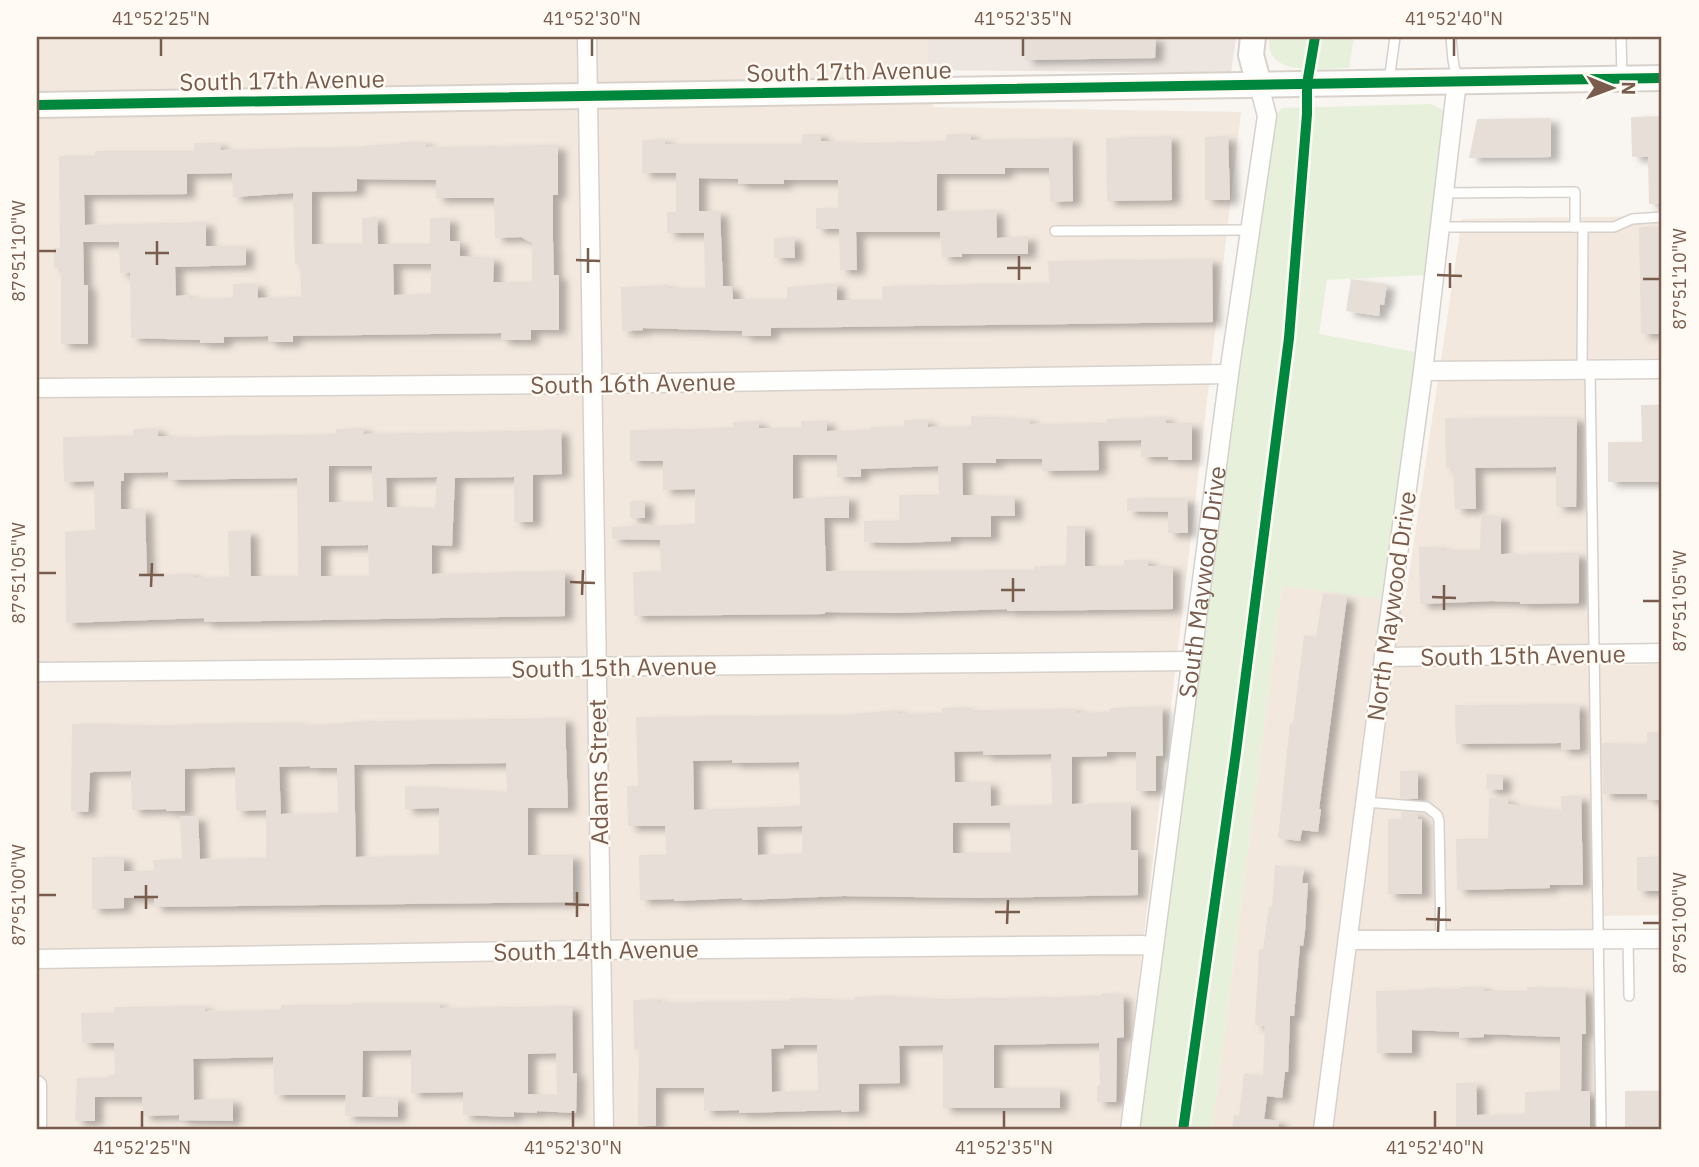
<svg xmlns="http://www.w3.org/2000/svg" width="1699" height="1167" viewBox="0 0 1699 1167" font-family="'IBM Plex Sans',sans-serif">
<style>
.residential{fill:#f2e8de}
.industrial{fill:#ede5e0}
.green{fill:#e7f0db}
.building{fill:#e6ded7;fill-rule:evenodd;filter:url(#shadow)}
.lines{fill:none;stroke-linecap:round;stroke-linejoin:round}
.lane-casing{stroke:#d7d1cb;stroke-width:12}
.street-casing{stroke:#d7d1cb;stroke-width:21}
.secondary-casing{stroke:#d9d2cb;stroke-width:28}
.lane{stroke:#fefefd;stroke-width:9}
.street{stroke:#fefefd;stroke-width:18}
.secondary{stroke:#fefefd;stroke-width:24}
.cycleway-casing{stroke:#fffaf3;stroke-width:15}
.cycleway{stroke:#00873e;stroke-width:10}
.ticks{fill:none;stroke:#7a5c4d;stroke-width:2.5}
.labels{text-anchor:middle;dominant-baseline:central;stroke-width:5;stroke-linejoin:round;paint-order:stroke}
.street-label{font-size:24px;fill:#7a5c4d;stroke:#fffaf3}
.neatline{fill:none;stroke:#7a5c4d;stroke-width:2.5}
.ticks-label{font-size:18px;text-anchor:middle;fill:#7a5c4d}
</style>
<defs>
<filter id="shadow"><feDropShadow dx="8" dy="4.5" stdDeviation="3.5" flood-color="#0004"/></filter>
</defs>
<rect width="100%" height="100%" fill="#f9f5f0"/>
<g class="residential">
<path d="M37,37h891v33l5,37 308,5 -120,1018h-1084z"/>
<path d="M1662,216v142l-71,1 4,306 67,-1v251l-63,1 2,214h-389l70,-544 123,15 57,-382z"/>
</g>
<path class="industrial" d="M928,37h308l-5,36 -303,-3z"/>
<g class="green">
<path d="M1269,37h85l-5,31c-26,0 -85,11 -80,-31z"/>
<path d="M1431,104l15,7 -19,164 -100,5 -8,54 97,18 -33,247 -101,-13 -70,544h-73l132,-1006 5,-10 6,-6z"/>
</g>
<g class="building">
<path d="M1025,37h131l-1,21 -130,2z"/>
<path d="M1662,116v88h-13l-1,-47h-16l-1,-40z"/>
<path d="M1551,118v39l-82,1 8,-39z"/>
<path d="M802,134h19v7l46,2 79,-2v-7h25v6l101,-2 1,63 -23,1 -1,-34h-44v6h-68v37l59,-1 1,28 31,-2v18h-66v3h-20l-2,-25h-84l1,38h-17l-1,-41h-23v-21h22v-28h-54v4h-46v-5l-39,-1v33h21l3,75h9l1,13h54v-12l50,-4v17h45v-14l167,-3 -1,-22 164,-2 1,63 -442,6v8h-29v-5l-99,-3v2l-21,1 -1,-44 46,-2v3h38l-1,-55h-37v-21h9v-39h-34v-33l23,-1v5h137z"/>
<path d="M1171,136l1,64 -65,1 -1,-63z"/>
<path d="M1228,136l2,64h-25v-63z"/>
<path d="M400,142h26v5l132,-2v50h-5v46l1,34h5v55h-28v10h-30v-7l-208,3v6h-24l-1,-6 -44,1v6h-24v-3l-69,-2 -1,-66 -10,1 -1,-31h-36l1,43h4v59h-27v-76h-7v-20h6l-1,-92h36v-5h99v-8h26l1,7 34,-1 111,-2v-2l34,-1zM232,173l1,24 60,-4 2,71h5l1,33 -43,1 -1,-14h-24v14l-43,1v-4l-14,1 -1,-29 71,-2v-19h-40v-24l-121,3 -1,-30 103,-1v-20zM357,179l79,1v18h58l1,40 26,-1 11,6v39h-39l1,-24 -34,-2v-15h-10v-23h-20v26h-52l-1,-27 -15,1v26h-50v-52l45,-1zM393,264h38v30l-37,1z"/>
<path d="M1639,227h23v107h-21z"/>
<path d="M794,237l1,21h-21v-20z"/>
<path d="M1351,279l36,5 -3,21 -4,-1 -1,12 -33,-5z"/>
<path d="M1641,405h21v77h-54v-40h34z"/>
<path d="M971,416l59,3v5l77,-1v-4l59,-2v6h26v37h-24v-3h-27v-17l-43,1 1,29 -57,1v-12h-46v4h-34l1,32 51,1 1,20h-24v21h-40v4l-53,2 -34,-1v-21h35v-26h40l-1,-29 -77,3v8h-24v-22h-44v44l56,-3v22h-25l2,53 208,-1v-4h32l1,-40h18v40h39v-6h24v6h25v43l-166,2v-2l-111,4 -70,-1 -2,2 -190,2 -1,-44 28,-1 -1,-31 -48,-1v-12l21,-1v-2h17v2l45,-2v-35l-32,1v-29h-33v-31l103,-2v-6l26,-1v7h42v-7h26v10l43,-1v-3l34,-1v-6h24v7l43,-1z"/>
<path d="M1577,417l-1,90h-20v-40l-81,1 1,41h-21l-2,-41h-7l-1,-50z"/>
<path d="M157,428l1,8 34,1 144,-3v-5l28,-1v6l197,-4 1,44 -29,1v47h-19v-45l-59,1 -3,68 -20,-1v29l133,-3v45l-361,6v-4l-138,5 -1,-91 30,-2 -1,-49 -30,1 -1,-45 70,-1v-7zM329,466h43l1,36h-44zM168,472v8l129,-2 1,98h-47l-1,-45h-22l1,46 -35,1v-4l-47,1 -2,-66h-24v-28h3v-8zM437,477l-2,31 -48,-1 -1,-29zM368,545l1,31h-48v-30z"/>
<path d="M1127,498h60l1,35h-20v-21l-41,-1z"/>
<rect x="630" y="501" width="15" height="17"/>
<path d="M1481,515l20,1v38l78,-1v50l-59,1v-2l-28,-1 -72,3 -1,-57h22v3h39z"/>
<path d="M1323,593l24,4 -28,212h2l-3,23 -16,-2 -2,11 -22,-3 12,-115 3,1 11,-89 12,2z"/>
<path d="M1579,704l1,45 -19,1v-7l-105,1 -1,-39z"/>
<path d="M1162,706l1,50h-7v35h-20v-39h-29v4l-35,1v47l59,-1v47h7v45l-158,3 -136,-2 -102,4v-2l-68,3v-2l-34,1 -1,-45h27l-1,-29h-37l-1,-40h11l-2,-69 204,-2 59,-5v4l43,-1v-5l25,-1v3l110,-1v4l33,-1v-4zM983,751v4l68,-1 1,51 -61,1 -1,-24h-35l-1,-30zM732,760v3l67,-1 1,44 -106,4 -1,-49zM953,823h57l1,30h-58zM802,826v28l-44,1 -1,-28z"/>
<path d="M565,718l3,90h-40v47h45v47l-419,5v-10l-30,1v10l-32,1v-52h32v14h30l-1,-11 29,-1 -2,-43h18l2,43 66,-1v-48l-30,1 -1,-44 -50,2v42h-19v-2l-34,1 -1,-39 -38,1 -3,1 -2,39 -17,-1 1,-87 90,1 136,-3 1,3 44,-1v-2l34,-1zM506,763l1,29 -102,-6v23l34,-1v47l-83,2 -2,-92zM310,766v2h27l1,45 -57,1 -2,-47z"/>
<path d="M1647,732h15v68h-14l-1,-6h-44l-1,-51 45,1z"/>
<path d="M1400,771h18v28l-18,-1z"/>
<path d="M1487,774l16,1v15l-17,-1z"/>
<path d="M1561,796h20l2,89h-33v3l-93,2 -1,-51h32l1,-41 19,1v5l53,7z"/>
<path d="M1401,812l17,1v6h4v75h-34v-75h13z"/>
<rect x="1637" y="857" width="25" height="34"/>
<path d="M1275,865l29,3 -2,15h6l-3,48 -2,15 -3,-1 -6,71h-4l-2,56h-3l-3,26 -15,-2 -2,16 -1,7 15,2v9h-47l2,-15 5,1 5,-43 19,3 2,-50 -10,-1 4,-76h4l6,-43 3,1z"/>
<path d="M1459,987h25v4h43v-4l58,2 1,45h-4l-1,57h9v39h-134v-47h20l1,32 48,-1v-22l35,-1v-54l-76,-3v3l-25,1v-6l-47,-2v23h-35l-1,-62 49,-1v-2l34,1z"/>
<path d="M1103,993l20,2 1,42 -7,1 -1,64h-19v-17h3l-1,-42 -105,2v43h66v20h-117v-63l-44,1 1,37 -41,1v27l-18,1v-2l-102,3v-3l-35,1v-23h-48v38h-18l1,-77 -5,1 -1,-50 24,-1v3l133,-1v-3l64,2v-3l31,-1 55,3 159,-3zM784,1045h33l1,46 -46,1 -1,-43 13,-1z"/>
<path d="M352,1003h88v5l132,-2 1,68 4,-1 -1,40 -39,-2v2l-23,-1v5l-51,-2v-23l-52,1v-43l-48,1 -1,46h36v20l-53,-1 1,-21h-72l-1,-38 -80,2 1,41 39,-1v22l-54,-1v-5l-36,1 -1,-19h-47v24h-20l2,-43h31v-3h7l-1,-32h-32l-1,-30h33v-6l91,-1v5l76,-1v-5h71zM556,1053l1,42 -29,-1v-40z"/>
<rect x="1625" y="1091" width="37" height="39"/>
</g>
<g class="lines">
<defs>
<g id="lane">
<path d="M1451,37l2,23 4,20"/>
<path d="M1621,37l1,40"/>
<path d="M1389,81l6,-44"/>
<path d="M1444,193l131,-1v35"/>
<path d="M1440,227h174l18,-8 30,-2"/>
<path d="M1055,231l195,-1"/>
<path d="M1582,370l1,-143"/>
<path d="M1590,370l11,760"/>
<path d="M1366,802l61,5 10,8 2,6 2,119"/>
<path d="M1628,939l1,57"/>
</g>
<g id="street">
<path d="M587,37l17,1093"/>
<path d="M1423,371l239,-2"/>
<path d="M37,388l555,-4 637,-10"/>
<path d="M1384,657l278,-4"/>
<path d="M37,672l1154,-11"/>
<path d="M1349,940l313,-1"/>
<path d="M37,959l548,-9 556,-5 13,2"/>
<path d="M37,1085v45"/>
<path id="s1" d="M1130,1130l99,-756 38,-258 -8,-31"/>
<path d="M1323,1130l61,-473 39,-286 34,-290"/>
</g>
<g id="secondary">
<path d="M1253,37l-2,18 8,30"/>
<path d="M37,105l1625,-27"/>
</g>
</defs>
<use href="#lane" class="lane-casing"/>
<use href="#street" class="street-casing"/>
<use href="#secondary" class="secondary-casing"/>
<use href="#lane" class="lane"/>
<use href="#street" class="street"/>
<use href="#secondary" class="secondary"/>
<defs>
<g id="cycleway">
<path d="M37,105l1625,-27"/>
<path d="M1183,1130l53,-378 53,-414 18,-224v-30l8,-47"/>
</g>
</defs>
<use href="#cycleway" class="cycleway-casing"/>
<use href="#cycleway" class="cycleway"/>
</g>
<path class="ticks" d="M161,56v-18M592,56v-18M1023,56v-18M1454,56v-18M38,251h18M145,253h24M576,260l24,1M157,265v-24M1007,268h24M588,273v-25M1437,275l25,1M1643,279h17M1019,280v-24M1450,288v-25M38,573h18M139,575h25M570,582l25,1M151,587l1,-24M1001,590h24M582,595l1,-25M1432,597l24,1M1643,601h17M1013,602v-24M1444,610v-25M38,895h18M134,897h24M565,904l24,1M146,909v-24M995,912h25M577,917v-25M1426,919l25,1M1643,923h17M1007,924l1,-24M1438,932l1,-25M142,1128v-17M573,1128v-17M1004,1128v-17M1435,1128v-17"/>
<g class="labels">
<g class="street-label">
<text transform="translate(849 71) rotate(-1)">South 17th Avenue</text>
<text transform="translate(282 80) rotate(-1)">South 17th Avenue</text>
<text transform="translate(633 383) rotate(-1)">South 16th Avenue</text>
<text stroke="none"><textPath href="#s1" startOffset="553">South Maywood Drive</textPath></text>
<text transform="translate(1391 606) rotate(-82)">North Maywood Drive</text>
<text transform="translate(1523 655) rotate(-1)">South 15th Avenue</text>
<text transform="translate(614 667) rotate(-1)">South 15th Avenue</text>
<text transform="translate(598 772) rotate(-91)">Adams Street</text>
<text transform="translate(596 950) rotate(-1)">South 14th Avenue</text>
</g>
</g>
<rect width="1699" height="1167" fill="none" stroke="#fffaf3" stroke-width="77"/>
<g transform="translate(1612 88) rotate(91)" stroke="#fffaf3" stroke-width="5" paint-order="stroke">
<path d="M0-5L12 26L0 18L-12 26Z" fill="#7a5c4d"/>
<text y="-10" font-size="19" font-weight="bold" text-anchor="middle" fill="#7a5c4d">N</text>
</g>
<rect x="38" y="38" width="1622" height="1090" class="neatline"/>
<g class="ticks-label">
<text x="161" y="25">41°52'25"N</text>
<text x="592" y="25">41°52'30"N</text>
<text x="1023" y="25">41°52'35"N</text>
<text x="1454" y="25">41°52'40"N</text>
<text transform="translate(19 251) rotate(-90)" y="6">87°51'10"W</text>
<text transform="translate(1680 279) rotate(-90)" y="6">87°51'10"W</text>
<text transform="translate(19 573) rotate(-90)" y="6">87°51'05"W</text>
<text transform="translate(1680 601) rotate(-90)" y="6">87°51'05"W</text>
<text transform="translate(19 895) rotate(-90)" y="6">87°51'00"W</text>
<text transform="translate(1680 923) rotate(-90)" y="6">87°51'00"W</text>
<text x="142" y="1154">41°52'25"N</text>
<text x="573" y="1154">41°52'30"N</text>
<text x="1004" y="1154">41°52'35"N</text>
<text x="1435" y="1154">41°52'40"N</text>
</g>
</svg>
